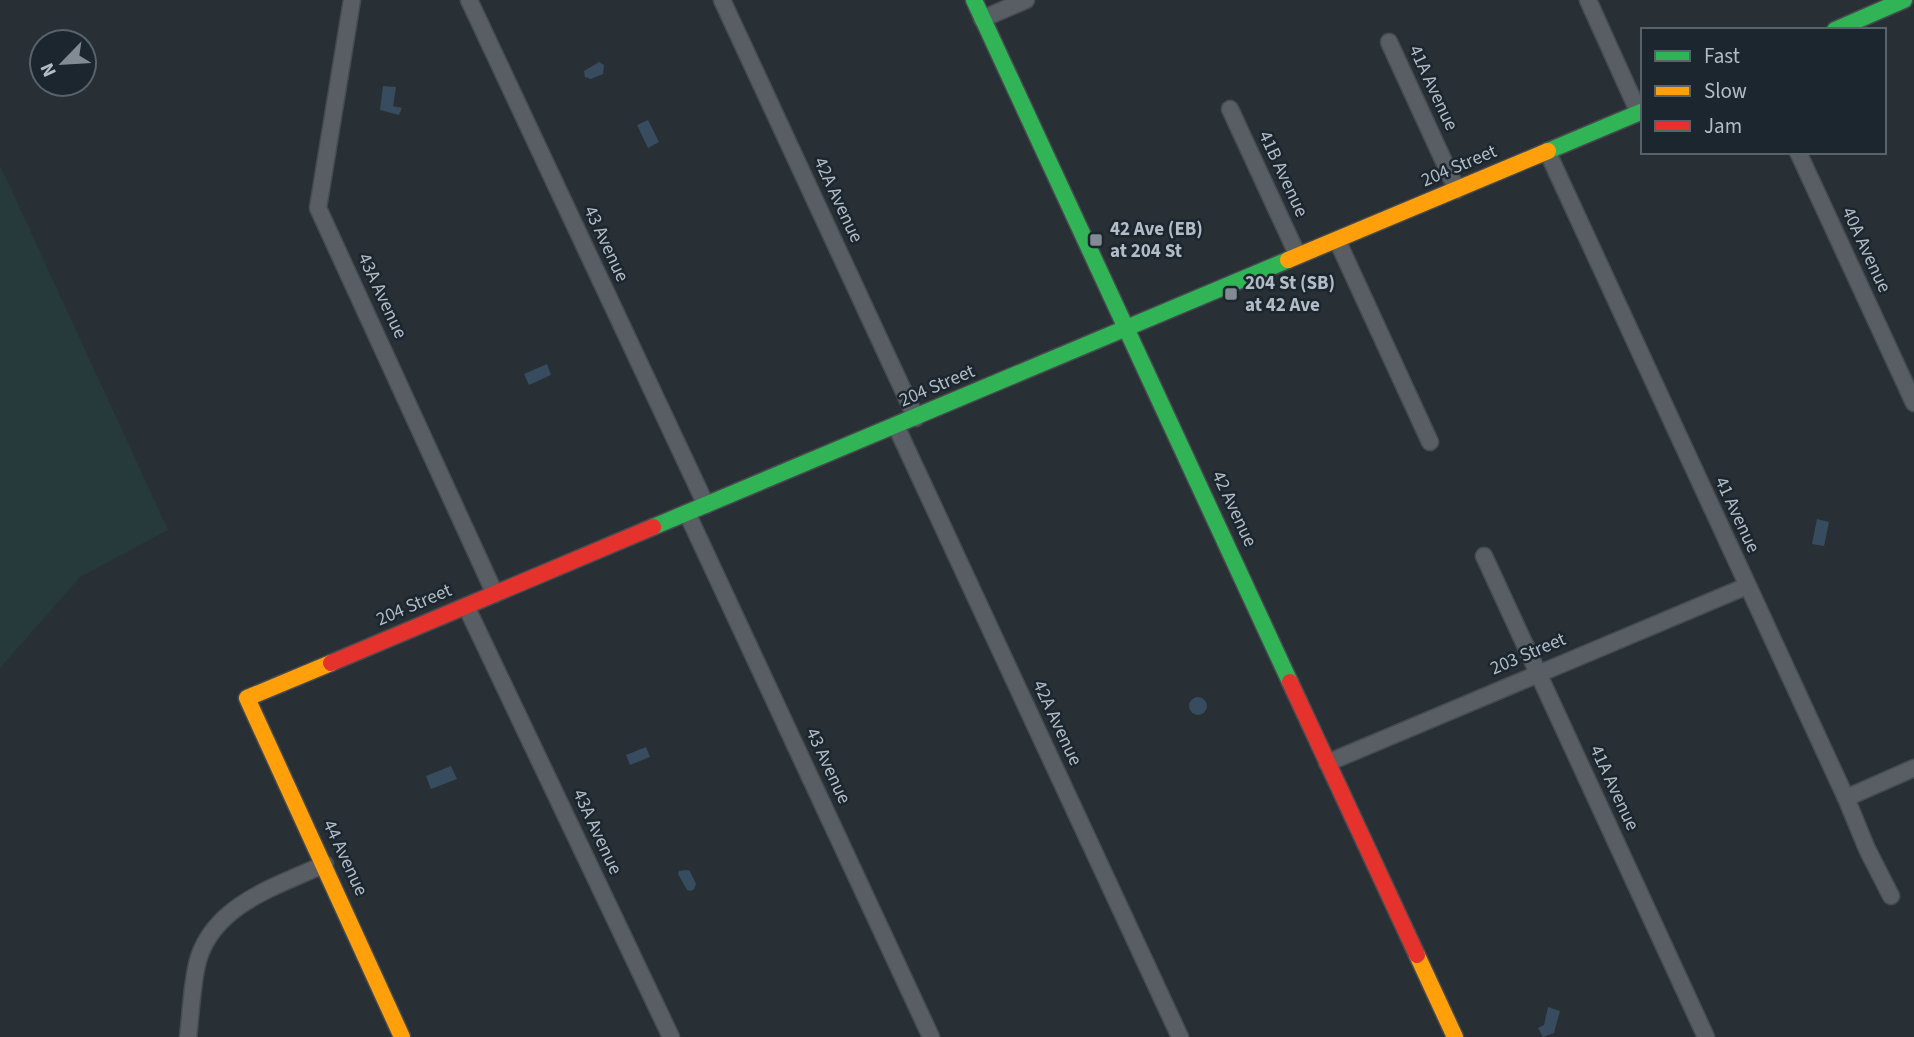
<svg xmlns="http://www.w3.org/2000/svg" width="1914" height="1037" viewBox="0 0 1914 1037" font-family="'Source Sans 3',sans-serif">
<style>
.green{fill:#263a3b}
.water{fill:#374c5e}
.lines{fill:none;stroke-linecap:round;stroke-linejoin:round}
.street-casing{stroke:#464b50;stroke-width:19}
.fast-casing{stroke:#464b50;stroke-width:19}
.slow-casing{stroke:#464b50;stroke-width:19}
.jam-casing{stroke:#464b50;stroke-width:19}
.street{stroke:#585e63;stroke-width:16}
.fast{stroke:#30b455;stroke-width:16}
.slow{stroke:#ff9f0a;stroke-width:16}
.jam{stroke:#e5322d;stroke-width:16}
.poi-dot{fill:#828b93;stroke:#1c262f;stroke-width:2.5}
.labels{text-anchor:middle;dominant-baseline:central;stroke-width:5;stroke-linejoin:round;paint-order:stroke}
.street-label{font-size:19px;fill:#b2bcc6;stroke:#1c262f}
.poi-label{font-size:19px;font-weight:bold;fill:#b2bcc6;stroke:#1c262f;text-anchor:start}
</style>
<rect width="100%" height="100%" fill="#282f35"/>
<path class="green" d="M0,165l168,365 -88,47 -80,91z"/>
<g class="water">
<path d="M599,62l5,3 -1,9 -12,5 -6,-2 -1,-6z"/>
<path d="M383,86l13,1 -3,19 9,2 -3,7 -19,-5z"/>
<path d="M648,120l11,22 -11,6 -11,-23z"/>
<path d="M547,364l4,11 -22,10 -5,-11z"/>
<path d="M1817,519l12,3 -5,24 -12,-2z"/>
<circle cx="1198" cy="706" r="9"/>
<path d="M646,747l4,10 -20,8 -4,-10z"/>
<path d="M451,766l6,13 -26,10 -5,-13z"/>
<path d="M686,870l4,1 6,13 -2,5 -3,2 -4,-1 -9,-16 1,-3z"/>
<path d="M1548,1007l12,4 -6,22 -11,4 -5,-9 6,-3z"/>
</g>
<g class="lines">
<defs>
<g id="street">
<path d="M352,0l-34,208 177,386"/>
<path d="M469,0l237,505"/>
<path d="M722,0l194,418"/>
<path d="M1588,0l51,113"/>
<path d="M982,19l44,-19"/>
<path d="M1389,42l68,148"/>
<path d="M1230,109l68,147"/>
<path d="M1547,151l299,647 21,51 24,47"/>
<path d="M1798,152l116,251"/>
<path d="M1337,240l93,202"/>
<path d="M896,426l284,611"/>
<path d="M687,513l244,524"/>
<path d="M1484,556l222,481"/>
<path d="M466,606l205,431"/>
<path d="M1327,763l420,-177"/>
<path d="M1846,798l68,-30"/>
<path d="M188,1037c3,-23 4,-59 11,-80 18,-54 79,-71 126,-93"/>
</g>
<g id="fast">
<path d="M974,0l316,682"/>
<path d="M1835,30l69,-30"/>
<path d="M1548,151l95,-40"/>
<path d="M653,527l635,-267"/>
</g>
<g id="slow">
<path d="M1288,260l260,-109"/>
<path d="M331,663l-84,35 155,339"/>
<path d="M1417,955l38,82"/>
</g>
<g id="jam">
<path d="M331,663l322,-136"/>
<path d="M1290,682l127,273"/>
</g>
</defs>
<use href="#street" class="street-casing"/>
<use href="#fast" class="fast-casing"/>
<use href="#slow" class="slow-casing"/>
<use href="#jam" class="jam-casing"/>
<use href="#street" class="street"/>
<use href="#fast" class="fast"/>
<use href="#slow" class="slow"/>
<use href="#jam" class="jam"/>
</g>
<g class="poi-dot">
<rect x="1089" y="233" width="14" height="14" rx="3.5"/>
<rect x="1224" y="287" width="14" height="14" rx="3.5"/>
</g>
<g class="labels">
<g class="street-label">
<text transform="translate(1433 88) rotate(65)">41A Avenue</text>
<text transform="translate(1459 166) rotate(-23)">204 Street</text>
<text transform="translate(1283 174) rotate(65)">41B Avenue</text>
<text transform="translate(838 200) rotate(65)">42A Avenue</text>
<text transform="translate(606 244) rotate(65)">43 Avenue</text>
<text transform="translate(1866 250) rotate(65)">40A Avenue</text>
<text transform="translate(382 296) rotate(65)">43A Avenue</text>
<text transform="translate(937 386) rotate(-23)">204 Street</text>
<text transform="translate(1234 509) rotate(65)">42 Avenue</text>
<text transform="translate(1737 515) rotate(65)">41 Avenue</text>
<text transform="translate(414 605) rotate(-23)">204 Street</text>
<text transform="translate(1528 654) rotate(-23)">203 Street</text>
<text transform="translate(1057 723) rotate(65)">42A Avenue</text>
<text transform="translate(828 766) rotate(65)">43 Avenue</text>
<text transform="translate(1614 788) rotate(65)">41A Avenue</text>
<text transform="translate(597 832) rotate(65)">43A Avenue</text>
<text transform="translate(345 858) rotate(65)">44 Avenue</text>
</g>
<g class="poi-label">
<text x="1110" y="229">42 Ave (EB)<tspan x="1110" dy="22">at 204 St</tspan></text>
<text x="1245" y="283">204 St (SB)<tspan x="1245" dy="22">at 42 Ave</tspan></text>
</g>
</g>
<rect x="1641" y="28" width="245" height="126" fill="#1c262f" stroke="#58626b" stroke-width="2"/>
<rect x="1655" y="51" width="35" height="10" fill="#30b455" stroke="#58626b" stroke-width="2"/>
<text x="1704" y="63" font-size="21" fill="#b2bcc6">Fast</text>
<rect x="1655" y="86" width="35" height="10" fill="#ff9f0a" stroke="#58626b" stroke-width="2"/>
<text x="1704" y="98" font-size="21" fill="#b2bcc6">Slow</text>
<rect x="1655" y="121" width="35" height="10" fill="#e5322d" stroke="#58626b" stroke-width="2"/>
<text x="1704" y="133" font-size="21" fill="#b2bcc6">Jam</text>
<g transform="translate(63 63) rotate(245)"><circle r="33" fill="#1c262f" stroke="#58626b" stroke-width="2"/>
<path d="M0-5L12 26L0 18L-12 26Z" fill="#828b93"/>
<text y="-10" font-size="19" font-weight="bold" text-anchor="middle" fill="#b2bcc6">N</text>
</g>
</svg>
